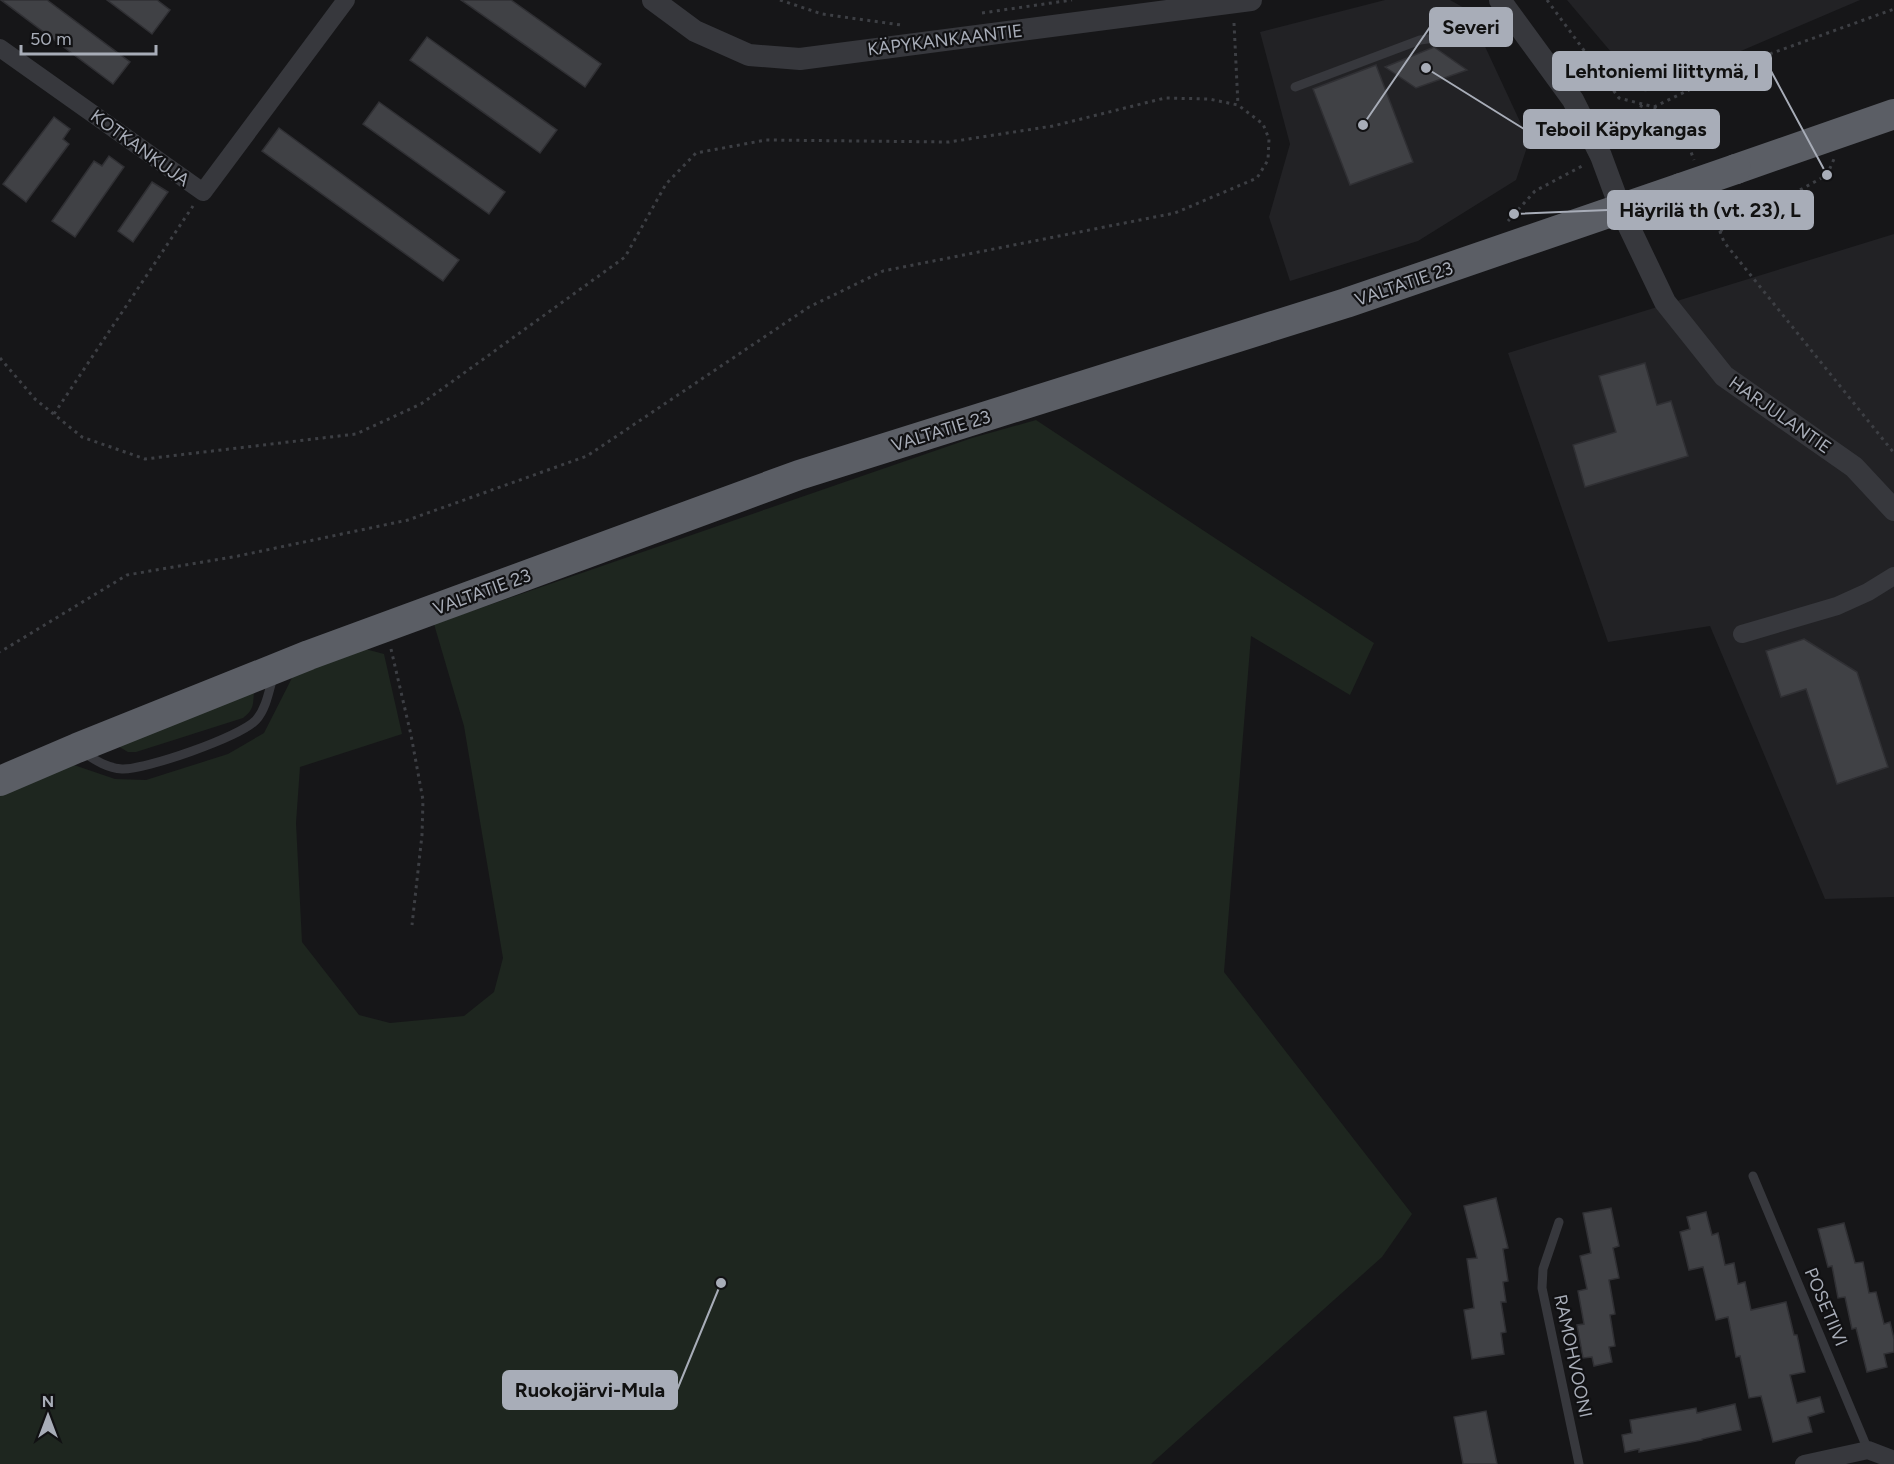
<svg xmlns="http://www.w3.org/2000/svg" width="1894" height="1464" viewBox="0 0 1894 1464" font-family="Figtree,sans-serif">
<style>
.built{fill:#222225}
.green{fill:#1e261f}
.building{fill:#404145;stroke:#303034;stroke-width:1.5}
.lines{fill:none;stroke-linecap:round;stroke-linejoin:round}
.path{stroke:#3d3f44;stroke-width:3;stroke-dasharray:3 4.5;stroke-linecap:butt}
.service{stroke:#37383d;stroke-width:9}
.minor{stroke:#37383d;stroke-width:18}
.tertiary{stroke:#37383d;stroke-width:22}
.trunk{stroke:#5b5e65;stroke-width:30}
.trunk-bridge{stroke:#5b5e65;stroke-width:30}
.labels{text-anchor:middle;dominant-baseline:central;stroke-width:4.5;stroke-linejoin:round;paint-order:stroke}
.street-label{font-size:18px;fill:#a8adb8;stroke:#111113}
.leader{fill:none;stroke:#a8adb8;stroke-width:2}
.callout-dot{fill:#a8adb8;stroke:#111113;stroke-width:2}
.callout{fill:#a8adb8;stroke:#a8adb8;stroke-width:2}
.callout-label{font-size:20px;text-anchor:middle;font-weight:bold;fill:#111}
</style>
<rect width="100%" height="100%" fill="#161618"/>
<g class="built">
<path d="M1385,0h65l18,10 61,131 -13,39 -98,61 -128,40 -21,-64 21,-73 -30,-112z"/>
<path d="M1567,0h293l-215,92z"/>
<path d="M1894,234v663l-69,2 -115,-273 -102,16 -100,-289z"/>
</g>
<g class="green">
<path d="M1036,420l338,223 -24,52 -99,-59 -27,336 188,242 -30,43 -231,207h-1151v-670l68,-31 47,16 31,1 82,-26 36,-21 30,-59 71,-25 19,5 18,80 -102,33 -4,56 6,119 57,73 31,8 74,-7 30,-24 9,-34 -39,-232 -30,-102 538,-186z"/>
<path d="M254,689c-1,14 1,20 -11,29l-107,34h-8l-15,-9z"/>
</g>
<g class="building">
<path d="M1,0h46l83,62 -17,22z"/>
<path d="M107,0h50l13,10 -18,24z"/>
<path d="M461,0h50l90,64 -16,23z"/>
<path d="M427,37l130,93 -17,23 -130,-93z"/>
<path d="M1434,47l33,23 -51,18 -31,-21z"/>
<path d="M1376,65l37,97 -63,23 -37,-96z"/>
<path d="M379,102l126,90 -16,22 -126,-90z"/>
<path d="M54,117l16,12 -7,10 6,5 -43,58 -23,-18z"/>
<path d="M279,128l180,132 -16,21 -181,-130z"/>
<path d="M109,156l15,11 -49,70 -23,-16 42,-60 8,5z"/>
<path d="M152,182l16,10 -35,50 -15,-11z"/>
<path d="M1645,363l12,42 14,-4 17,55 -103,31 -12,-42 43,-13 -17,-56z"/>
<path d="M1804,639l53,33 31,95 -51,17 -31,-95 -25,8 -15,-46z"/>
<path d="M1496,1198l12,50 -5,1 5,32 -5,1 3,20h-5l5,30 -5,1 3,21 -32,5 -8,-49 10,-2 -7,-49 10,-1 -13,-52z"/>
<path d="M1611,1208l8,38 -6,2 6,30 -10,2 6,34 -5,1 5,31 -6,1 3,15 -18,4 -2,-9 -9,1 -6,-33 7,-1 -6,-33 9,-2 -7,-33 11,-3 -8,-40z"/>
<path d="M1706,1212l6,23 6,-2 7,32 9,-2 4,21 7,-2 6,28 35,-8 8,33h3l8,37 -15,3 7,28 23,-6 4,15 -16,5 4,15 -39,10 -12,-46 -12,2 -9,-42 -4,1 -8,-40 -12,3 -13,-53 -14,3 -9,-38 10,-3 -3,-12z"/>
<path d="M1844,1223l11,40 8,-1 6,31 7,-1 8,32 6,-2 4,17v13l-10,2 3,13 -20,5 -11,-44 -4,1 -7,-32 -7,1 -6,-32 -4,1 -10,-38z"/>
<path d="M1735,1404l6,26 -39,9v1l-63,12v-3l-14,3 -3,-17 10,-2 -2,-13 66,-12 1,5z"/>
<path d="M1486,1411l11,53h-34l-9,-47z"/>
</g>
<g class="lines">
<g class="path">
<path d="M780,0l42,14 79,11"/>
<path d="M1547,0l72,98 35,9 14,11 20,26 6,16"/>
<path d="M982,13l90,-13"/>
<path d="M1234,23l4,82"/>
<path d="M1654,107l88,-43 152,-55"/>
<path d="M1617,144l13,-10 12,-30"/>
<path d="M1709,203l15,39 170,211"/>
<path d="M1508,221l27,-30 49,-26"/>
<path d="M1720,231l51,-25 56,-31 7,-16"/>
<path d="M0,358l35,41 47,38 63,22 211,-25 65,-30 204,-147 41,-73 30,-31 70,-13 183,2 104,-16 112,-28 44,1 29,6 25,19 6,15 -1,21 -11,18 -82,35 -292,58 -74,36 -222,149 -179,64 -170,36 -111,19 -127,77"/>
<path d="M54,414l139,-208"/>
<path d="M391,649l20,86 12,65 -1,35 -10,90"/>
</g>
<g class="service">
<path d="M1295,87l125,-47 97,-13"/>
<path d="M84,753c11,7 23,15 38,16 23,1 118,-32 134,-49 10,-11 13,-29 17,-43"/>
<path d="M1753,1176l115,274"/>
<path d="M1559,1222l-16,47 -1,19 37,176"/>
</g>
<g class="minor">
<path d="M0,48l203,144 143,-192"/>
<path d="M1742,634l95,-28 31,-14 26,-16"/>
<path d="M1804,1464l64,-14 26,10"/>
</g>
<g class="tertiary">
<path d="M653,0l42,31 54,24 51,4 451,-59"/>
<path d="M1500,0l73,100 28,56 20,54 44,92 59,74 130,91 40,43"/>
</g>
<g class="trunk">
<path d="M1736,169l158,-55"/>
<path d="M0,781l77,-33 232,-93 490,-180 547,-172 335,-115"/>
</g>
<path class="trunk-bridge" d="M1681,188l55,-19"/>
</g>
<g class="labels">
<g class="street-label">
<text transform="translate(945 40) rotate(-7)">KÄPYKANKAANTIE</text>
<text transform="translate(140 148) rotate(36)">KOTKANKUJA</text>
<text transform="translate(1404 284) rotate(-19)">VALTATIE 23</text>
<text transform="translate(1780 415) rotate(35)">HARJULANTIE</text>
<text transform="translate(941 431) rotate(-17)">VALTATIE 23</text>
<text transform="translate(482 592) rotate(-20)">VALTATIE 23</text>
<text transform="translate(1826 1307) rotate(67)">POSETIIVI</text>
<text transform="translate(1573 1356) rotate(78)">RAMOHVOONI</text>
</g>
</g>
<path class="leader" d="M1363 125L1430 27M1827 175L1771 71M1426 68L1524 129M1514 214L1608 210M721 1283L677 1390"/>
<g class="callout-dot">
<circle cx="1363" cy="125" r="6"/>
<circle cx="1827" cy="175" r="6"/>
<circle cx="1426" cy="68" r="6"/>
<circle cx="1514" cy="214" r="6"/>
<circle cx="721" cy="1283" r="6"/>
</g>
<g class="callout">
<rect x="1430" y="8" width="82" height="38" rx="6"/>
<rect x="1553" y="52" width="218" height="38" rx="6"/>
<rect x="1524" y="110" width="195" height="38" rx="6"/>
<rect x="1608" y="191" width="205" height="38" rx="6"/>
<rect x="503" y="1371" width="174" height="38" rx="6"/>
</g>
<g class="callout-label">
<text x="1471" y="34">Severi</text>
<text x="1662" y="78">Lehtoniemi liittymä, I</text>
<text x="1621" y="136">Teboil Käpykangas</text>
<text x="1710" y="217">Häyrilä th (vt. 23), L</text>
<text x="590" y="1397">Ruokojärvi-Mula</text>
</g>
<g transform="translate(48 1416)" stroke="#111113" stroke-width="4.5" paint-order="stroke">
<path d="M0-4.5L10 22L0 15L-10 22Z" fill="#a8adb8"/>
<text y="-9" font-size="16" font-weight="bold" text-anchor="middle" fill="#a8adb8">N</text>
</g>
<path d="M21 45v9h135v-9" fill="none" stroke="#a8adb8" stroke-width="3"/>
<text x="30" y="45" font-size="18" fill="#a8adb8" stroke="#111113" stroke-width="4.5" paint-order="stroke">50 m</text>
</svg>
